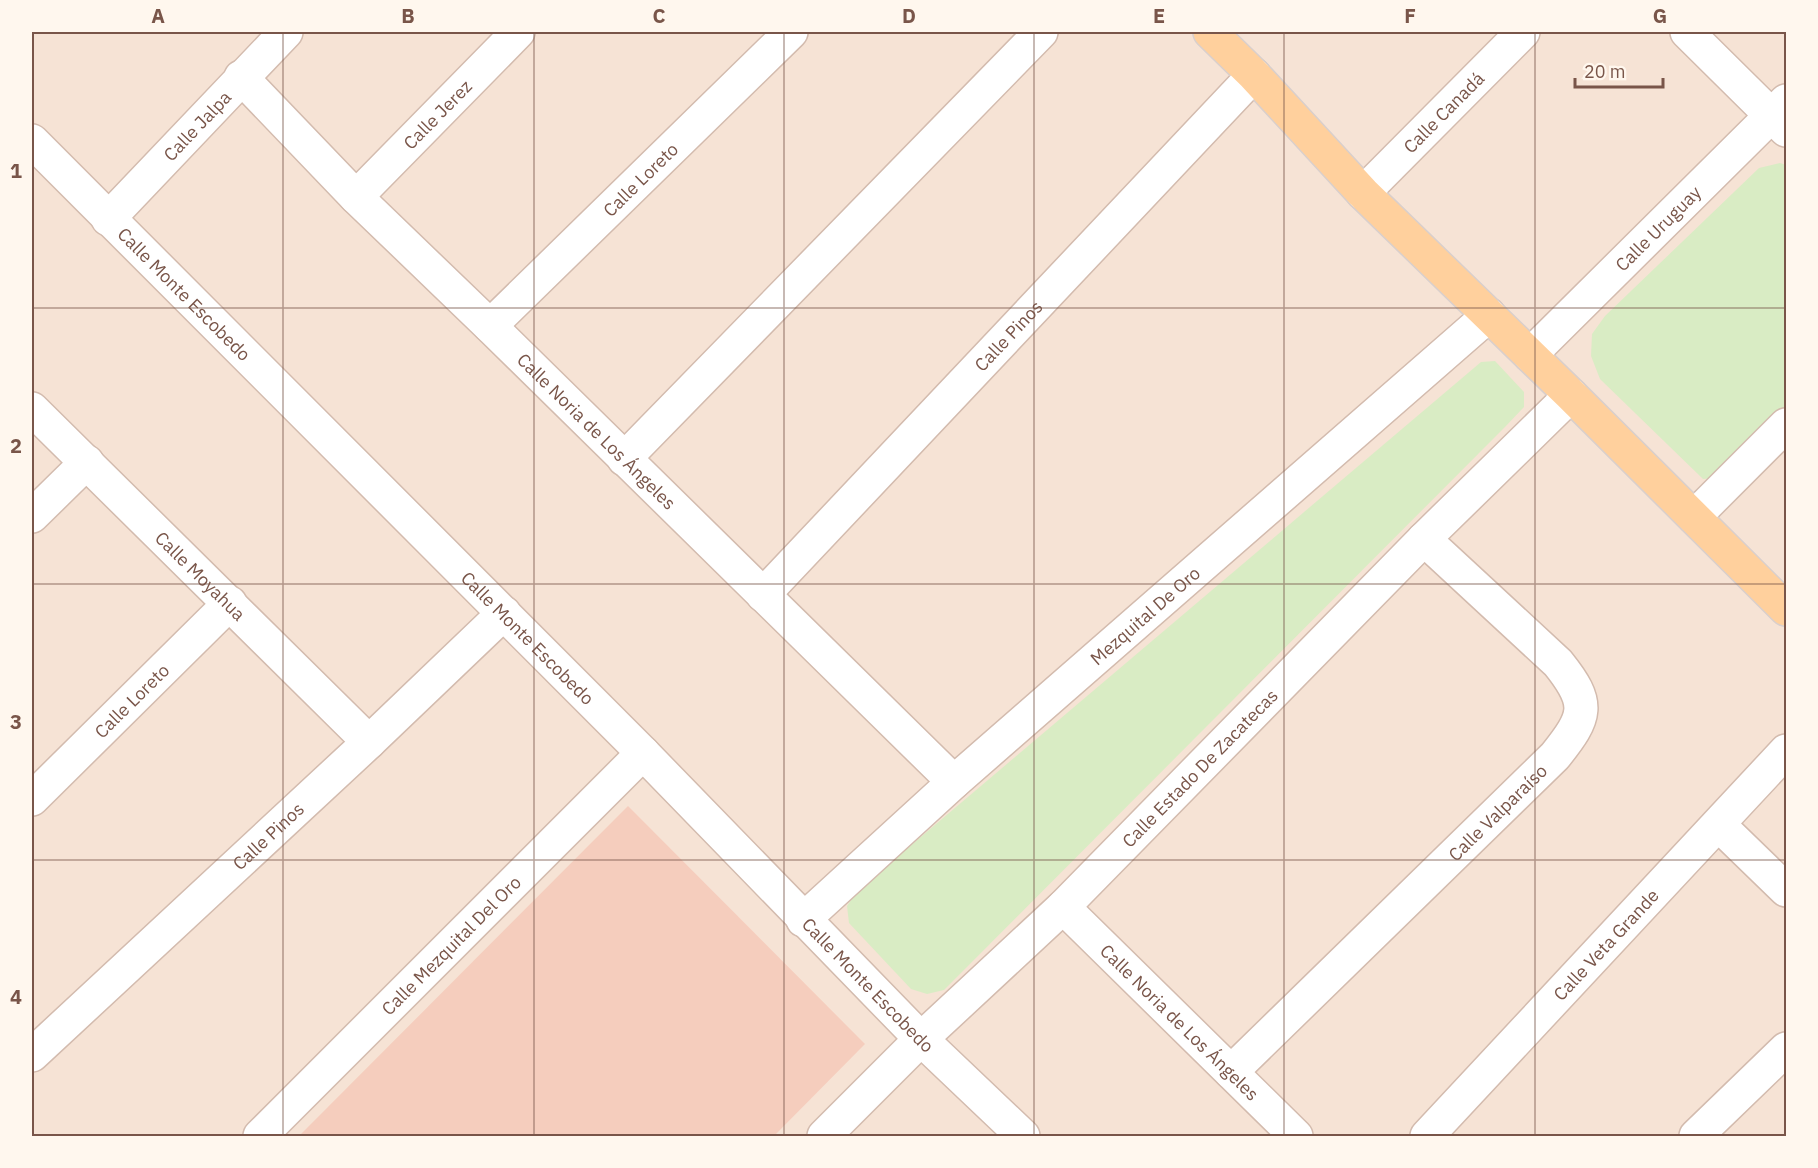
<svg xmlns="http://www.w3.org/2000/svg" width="1818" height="1168" viewBox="0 0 1818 1168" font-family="'IBM Plex Sans',sans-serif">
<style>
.residential{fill:#f6e3d5}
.green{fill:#d9ecc4}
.building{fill:#f5cdbd}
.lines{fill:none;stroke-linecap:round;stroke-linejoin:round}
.minor-casing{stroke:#d3bbae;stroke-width:36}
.major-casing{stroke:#d9cfcc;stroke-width:36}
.minor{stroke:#fff;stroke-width:33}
.major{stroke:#ffd09d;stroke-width:33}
.grid{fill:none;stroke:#795549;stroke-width:1.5;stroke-opacity:0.55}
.labels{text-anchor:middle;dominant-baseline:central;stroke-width:6;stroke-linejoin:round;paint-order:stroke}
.street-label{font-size:18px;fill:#795549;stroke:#fff7ee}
.neatline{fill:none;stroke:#795549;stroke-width:2}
.grid-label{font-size:20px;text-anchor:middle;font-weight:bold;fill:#795549}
</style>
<rect width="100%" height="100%" fill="#fef2e7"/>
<rect class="residential" x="32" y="32" width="1754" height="1104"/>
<g class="green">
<path d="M1780,163l6,2v243l-70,70 -13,1 -103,-100 -9,-23 1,-22 13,-18 154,-148z"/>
<path d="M1495,361l29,31v15l-19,20 -561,563 -17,4 -16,-5 -62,-66 -2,-17 10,-15 624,-529z"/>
</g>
<path class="building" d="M628,806l237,238 -91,92h-475z"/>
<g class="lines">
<defs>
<g id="minor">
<path d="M1687,32l99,98"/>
<path id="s1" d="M241,77l115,120 134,129 464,456"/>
<path id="s2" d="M32,141l611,612 278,286 102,97"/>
<path id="s3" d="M1363,193l160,-161"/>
<path id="s4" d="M356,197l162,-165"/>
<path id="s5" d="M108,219l178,-187"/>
<path id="s6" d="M490,326l301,-294"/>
<path id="s7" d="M1530,355l256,-254"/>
<path id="s8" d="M32,409l337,333"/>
<path d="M624,459l417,-427"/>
<path d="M32,516l55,-54"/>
<path d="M1694,517l92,-92"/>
<path id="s9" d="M763,595l491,-520"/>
<path id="s10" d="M32,799l198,-196"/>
<path d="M1719,825l67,65"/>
<path id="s11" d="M1063,907l233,229"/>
<path id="s12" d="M803,920l151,-138 535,-467"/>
<path id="s13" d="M32,1055l337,-313 135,-129"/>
<path id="s14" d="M1231,1072l324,-316c32,-40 36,-52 3,-93l-134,-124"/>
<path id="s15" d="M260,1136l383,-383"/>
<path id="s16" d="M824,1136l97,-97 142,-132 361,-368 147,-144"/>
<path id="s17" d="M1427,1136l359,-385"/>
<path d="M1696,1136l90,-87"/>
</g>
<path id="major" d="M1210,32l44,43 109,118 208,202 215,214"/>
</defs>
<use href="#minor" class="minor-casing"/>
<use href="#major" class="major-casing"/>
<use href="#minor" class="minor"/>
<use href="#major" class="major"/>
</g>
<path class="grid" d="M283,32v1104M534,32v1104M784,32v1104M1034,32v1104M1284,32v1104M1535,32v1104M32,308h1754M32,584h1754M32,860h1754"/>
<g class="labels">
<g class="street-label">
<text stroke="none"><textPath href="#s3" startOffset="114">Calle Canadá</textPath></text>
<text stroke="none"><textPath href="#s4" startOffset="116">Calle Jerez</textPath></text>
<text stroke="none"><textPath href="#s5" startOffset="129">Calle Jalpa</textPath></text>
<text stroke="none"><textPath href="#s6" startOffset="210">Calle Loreto</textPath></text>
<text stroke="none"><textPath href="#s7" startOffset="180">Calle Uruguay</textPath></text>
<text stroke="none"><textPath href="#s2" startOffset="216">Calle Monte Escobedo</textPath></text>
<text stroke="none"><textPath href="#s9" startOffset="357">Calle Pinos</textPath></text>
<text stroke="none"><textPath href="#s1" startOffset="502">Calle Noria de Los Ángeles</textPath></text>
<text stroke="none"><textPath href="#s8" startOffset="237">Calle Moyahua</textPath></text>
<text stroke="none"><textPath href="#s12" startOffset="458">Mezquital De Oro</textPath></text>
<text stroke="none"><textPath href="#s2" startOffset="702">Calle Monte Escobedo</textPath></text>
<text stroke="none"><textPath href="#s10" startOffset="140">Calle Loreto</textPath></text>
<text stroke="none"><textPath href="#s16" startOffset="526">Calle Estado De Zacatecas</textPath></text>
<text stroke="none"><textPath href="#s14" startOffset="372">Calle Valparaíso</textPath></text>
<text stroke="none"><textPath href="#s13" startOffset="322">Calle Pinos</textPath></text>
<text stroke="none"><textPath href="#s17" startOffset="262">Calle Veta Grande</textPath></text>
<text stroke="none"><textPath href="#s15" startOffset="270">Calle Mezquital Del Oro</textPath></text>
<text stroke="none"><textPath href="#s2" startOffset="1188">Calle Monte Escobedo</textPath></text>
<text stroke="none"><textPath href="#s11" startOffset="164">Calle Noria de Los Ángeles</textPath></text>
</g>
</g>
<rect width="1818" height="1168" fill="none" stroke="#fff7ee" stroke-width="66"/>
<path d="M1575 78v9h88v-9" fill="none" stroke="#795549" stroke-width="3"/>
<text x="1584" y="78" font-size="18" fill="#795549" stroke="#fff7ee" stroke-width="4.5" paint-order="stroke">20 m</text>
<rect x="33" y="33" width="1752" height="1102" class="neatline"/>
<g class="grid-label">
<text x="158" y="23">A</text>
<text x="408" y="23">B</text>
<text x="659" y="23">C</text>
<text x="909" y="23">D</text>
<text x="1159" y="23">E</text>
<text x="1410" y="23">F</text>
<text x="1660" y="23">G</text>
<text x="16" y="178">1</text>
<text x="16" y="453">2</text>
<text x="16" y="729">3</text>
<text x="16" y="1004">4</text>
</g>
</svg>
